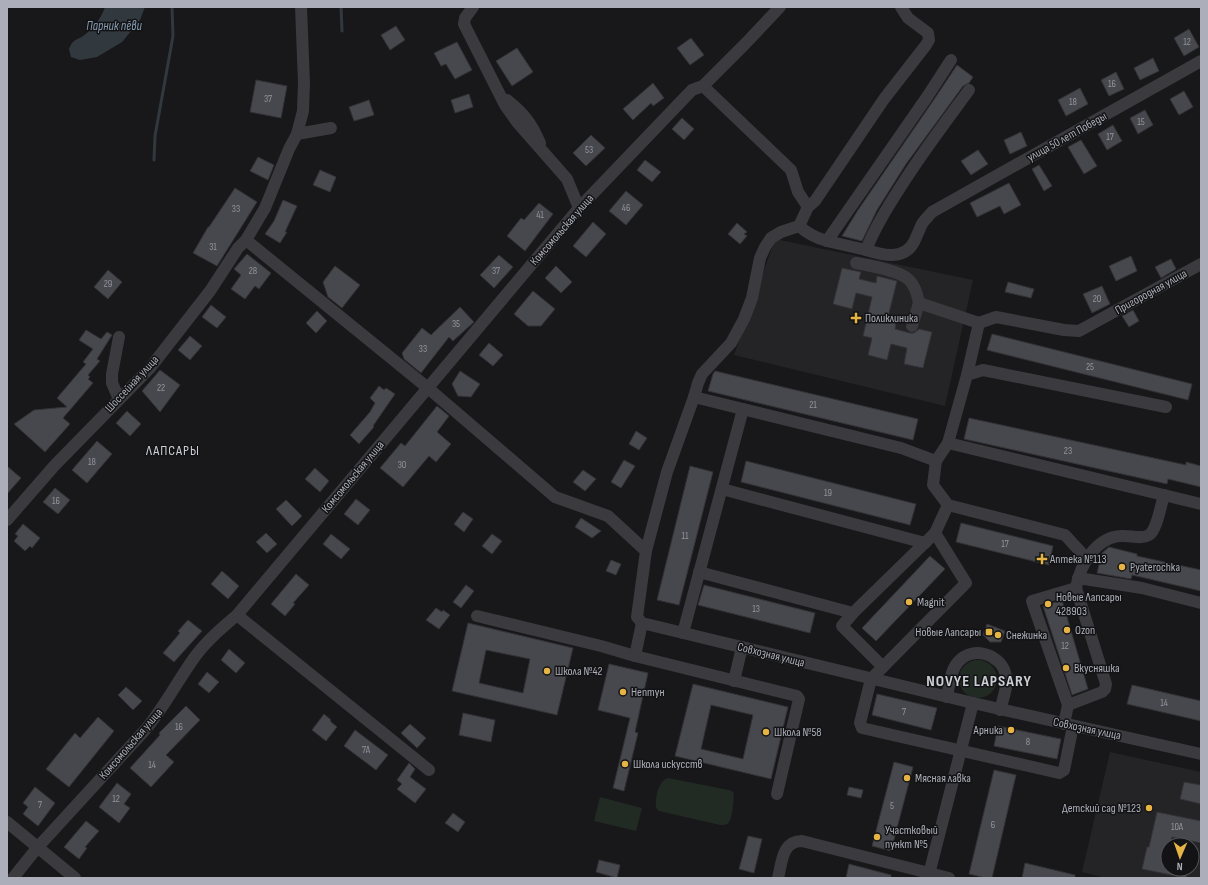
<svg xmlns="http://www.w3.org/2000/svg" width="1208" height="885" viewBox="0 0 1208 885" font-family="'Sofia Sans Condensed',sans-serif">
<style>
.built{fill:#242427;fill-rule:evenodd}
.green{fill:#222a24}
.water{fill:#31393f}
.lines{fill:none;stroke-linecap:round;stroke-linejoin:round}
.stream{stroke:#31393f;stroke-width:3}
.building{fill:#47484d;stroke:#333236;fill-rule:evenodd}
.minor{stroke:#3a3a3f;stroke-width:12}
.poi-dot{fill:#e5b445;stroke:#131315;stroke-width:1.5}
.labels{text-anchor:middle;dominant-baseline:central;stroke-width:3;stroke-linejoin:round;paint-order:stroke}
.number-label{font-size:10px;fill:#93959e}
.street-label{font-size:12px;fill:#acafb9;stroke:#131315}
.poi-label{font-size:12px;fill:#acafb9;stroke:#131315;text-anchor:start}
.water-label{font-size:13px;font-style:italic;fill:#859bb1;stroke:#131315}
.quarter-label{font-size:14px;letter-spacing:1px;fill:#ccced5;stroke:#131315}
.district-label{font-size:16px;font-weight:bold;letter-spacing:1px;fill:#ccced5;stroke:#131315}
</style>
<rect width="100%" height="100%" fill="#18181a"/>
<g class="built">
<path d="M775,239l198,41 -28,126 -211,-51z"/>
<path d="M1110,752l91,20v106h-95l-24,-6zM1168,845h24v24h-24z"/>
</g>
<g class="green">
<circle cx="978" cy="679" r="19"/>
<path d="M668,778l61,12 4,2c2,6 -1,25 -4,30 -2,3 -6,3 -9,3l-61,-14 -3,-3c-1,-10 2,-27 12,-30z"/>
<path d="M600,797l42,11 -6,23 -42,-10z"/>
</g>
<path class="water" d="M105,7h40l-5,13 -18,22 -25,15 -17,3 -9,-3 -2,-8c5,-12 9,-8 18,-16 8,-6 15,-17 18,-26z"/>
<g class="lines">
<g class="stream">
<path d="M341,7l1,24"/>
<path d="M154,160l1,-24 18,-100 -1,-29"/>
</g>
</g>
<g class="building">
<path d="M396,26l9,14 -15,10 -9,-15z"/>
<path d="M1189,29l10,18 -15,9 -10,-18z"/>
<path d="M691,38l13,17 -14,10 -13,-17z"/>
<path d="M457,42l15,28 -17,9 -9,-15 -5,2 -7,-13z"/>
<path d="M517,48l16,24 -21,14 -16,-25z"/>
<path d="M1153,58l6,13 -19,9 -6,-12z"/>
<path d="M957,65l16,12 -4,6 -6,3 -57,78 -29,46 -15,31 -20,-5 16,-26 75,-109z"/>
<path d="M1116,72l8,17 -15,7 -8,-16z"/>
<path d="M256,80l31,6 -6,32 -31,-6z"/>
<path d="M653,83l11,15 -11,8 -2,-3 -18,17 -10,-11z"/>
<path d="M1080,88l8,16 -22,12 -8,-16z"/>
<path d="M1184,91l9,16 -14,8 -9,-16z"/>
<path d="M469,94l4,13 -18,6 -4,-13z"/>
<path d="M369,100l5,15 -20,6 -5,-14z"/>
<path d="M1145,110l8,15 -15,9 -8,-16z"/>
<path d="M682,118l12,11 -10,11 -12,-11z"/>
<path d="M1113,125l9,16 -15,9 -9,-16z"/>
<path d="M1021,132l6,14 -17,8 -6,-14z"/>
<path d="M591,135l14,13 -19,18 -13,-13z"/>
<path d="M1081,140l16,26 -13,8 -16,-27z"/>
<path d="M978,150l10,14 -17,11 -10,-14z"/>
<path d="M258,157l16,8 -6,15 -18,-9z"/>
<path d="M645,160l16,12 -9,10 -15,-12z"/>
<path d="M1039,165l13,21 -8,5 -12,-22z"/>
<path d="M320,170l16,7 -6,15 -17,-7z"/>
<path d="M1009,183l12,22 -17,9 -4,-8 -23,11 -7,-14z"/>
<path d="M235,188l22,14 -40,64 -24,-13 15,-26h1z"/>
<path d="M626,191l17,14 -17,20 -17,-14z"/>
<path d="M283,200l14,6 -12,26h2l-7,11 -15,-9 9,-13z"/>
<path d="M539,203l14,11 -28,37 -18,-15 14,-18 3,2z"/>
<path d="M593,222l13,12 -20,23 -13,-11z"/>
<path d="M737,223l10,9 -3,2 3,2 -7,8 -12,-10z"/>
<path d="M247,254l24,19 -12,16 -4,-3 -10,13 -14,-10 10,-14 -7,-6z"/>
<path d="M499,255l14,12 -19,21 -14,-13z"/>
<path d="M1131,256l6,15 -21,10 -7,-15z"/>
<path d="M1171,259l5,10 -15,9 -6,-11z"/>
<path d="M335,266l25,19 -18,23 -14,-11 -5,-15z"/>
<path d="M556,266l16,16 -11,11 -16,-15z"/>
<path d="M842,268l19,4 -2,7 17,4 1,-7 20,5 -10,40 9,2 -1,6 15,4h4l5,-4 13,3 -9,36 -19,-4 3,-16 -16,-4 -4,16 -19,-5 4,-17 -9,-2 9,-39 -16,-4 -4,16 -19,-5z"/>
<path d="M108,270l14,12 -14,17 -14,-12z"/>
<path d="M1008,282l26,7 -3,9 -26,-6z"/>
<path d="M1102,286l8,18 -18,9 -9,-19z"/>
<path d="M533,291l22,18 -14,17h-13l-14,-12z"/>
<path d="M211,305l15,12 -9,11 -15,-11z"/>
<path d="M460,307l14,15 -21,19 -4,-4 -28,36 -17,-14 -2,-6 20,-25 9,7z"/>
<path d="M1133,310l6,11 -10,6 -7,-11z"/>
<path d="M317,311l10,10 -11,12 -10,-10z"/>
<path d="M86,330l15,9 6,-7 5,3 -15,24 3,2 -12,14 2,2 -2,2 5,4 -30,35 7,6 -25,28 -31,-28 20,-14 33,-3 -10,-9 29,-34 -3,-2 10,-13 -14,-9z"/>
<path d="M992,334l200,50 -4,16 -201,-50z"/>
<path d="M190,336l12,10 -12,14 -12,-10z"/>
<path d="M489,343l14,12 -10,11 -14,-11z"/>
<path d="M160,370l20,15 -20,27 -18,-21z"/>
<path d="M460,371l20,13 -9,13 -13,-1 -6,-12z"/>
<path d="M715,371l203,48 -5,21 -205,-49 5,-17z"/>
<path d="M379,386l5,4 2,-2 9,6 -22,32 1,1 -15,17 -9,-9 20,-23 5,-9 -5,-5z"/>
<path d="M437,406l12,10 -12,16 14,12 -15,18 -7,-6 -26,31 -23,-19 21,-25 4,3z"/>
<path d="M127,411l14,13 -11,12 -14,-13z"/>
<path d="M969,418l217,47v-3l15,4v21l-33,-8 -1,5 -203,-45z"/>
<path d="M636,431l11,7 -8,12 -10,-6z"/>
<path d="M97,441l15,13 -25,29 -15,-13z"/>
<path d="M624,460l11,6 -14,22 -10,-6z"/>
<path d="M746,461l170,43 -6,21 -169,-43z"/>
<path d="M7,466l14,12 -14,16z"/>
<path d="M690,466l23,6 -34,133 -22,-5z"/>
<path d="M315,468l14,13 -9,11 -15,-13z"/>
<path d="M583,470l13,9 -11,12 -12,-9z"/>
<path d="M55,488l15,12 -12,14 -15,-12z"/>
<path d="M356,499l14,11 -12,15 -14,-11z"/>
<path d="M286,500l16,16 -10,10 -16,-17z"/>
<path d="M463,512l10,7 -9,13 -10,-8z"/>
<path d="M581,518l20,13 -9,7 -17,-11z"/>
<path d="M961,523l92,23 -4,19 -93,-23z"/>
<path d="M23,524l17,14 -8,10 -2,-2 -5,5 -11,-10 4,-5 -3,-2z"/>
<path d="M266,533l11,11 -10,9 -11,-11z"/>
<path d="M331,534l19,15 -9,10 -18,-15z"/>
<path d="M492,534l10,7 -10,13 -10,-8z"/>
<path d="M1109,547l28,7v2l64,14v21l-69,-16 -1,4 -34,-6 5,-20z"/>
<path d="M930,556l15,13 -69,72 -14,-13z"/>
<path d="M611,560l10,4 -5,11 -10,-4z"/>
<path d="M222,571l17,15 -11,13 -17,-15z"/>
<path d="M296,574l13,11 -16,18 2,1 -10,12 -14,-12z"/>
<path d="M466,585l8,6 -13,17 -8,-6z"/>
<path d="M704,585l111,28 -5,20 -112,-28z"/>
<path d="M1062,600l26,89 -16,6 -29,-89z"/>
<path d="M436,608l6,4 1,-2 7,5 -11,14 -13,-9z"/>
<path d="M188,620l14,11 -28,31 -11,-9 17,-20 -2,-2z"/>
<path d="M468,623l105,25 -16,67 -105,-24zM486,650l44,9 -7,34 -44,-10z"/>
<path d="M987,624l18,7 -4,11h-11l-7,-7z"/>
<path d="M229,649l16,14 -9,10 -15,-13z"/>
<path d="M609,664l39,9 -13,59 3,1 -14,58 -11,-3 17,-70 -32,-8z"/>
<path d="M207,672l12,10 -10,11 -11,-9z"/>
<path d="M693,684l95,23 -17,72 -96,-23zM711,705l42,10 -10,44 -42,-10z"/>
<path d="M1132,685l69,16v20l-74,-17z"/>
<path d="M126,687l16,14 -9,9 -15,-15z"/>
<path d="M877,694l60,14 -6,22 -59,-15z"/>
<path d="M186,706l14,14 -34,35 8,7 -23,25 -21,-19 30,-33 -1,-2z"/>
<path d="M463,713l32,7 -4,22 -32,-7z"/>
<path d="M324,714l7,6 -1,1 7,6 -11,14 -14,-11z"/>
<path d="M98,717l16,14 -45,56 -23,-18 29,-36 5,5z"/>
<path d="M410,724l16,14 -9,10 -16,-15z"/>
<path d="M998,726l63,13 -4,20 -63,-13z"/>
<path d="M355,730l33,25 -12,15 -32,-24z"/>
<path d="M894,762l19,5 -22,84 -19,-5z"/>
<path d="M409,763l6,6 -5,8 16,12 -11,14 -18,-14 5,-5 -5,-4z"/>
<path d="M994,770l22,5 -24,103h-6l-17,-4z"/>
<path d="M1184,782l17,3v19l-21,-5z"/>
<path d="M117,783l14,11 -7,10 6,4 -11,15 -20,-16z"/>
<path d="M35,787l20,16 -17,23 -15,-12 5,-7 -5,-4z"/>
<path d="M849,787l14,3 -2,8 -14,-3z"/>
<path d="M1157,812l44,9v22l-29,-6 -2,8h-2v24h20l-2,9 -44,-9 5,-22h2z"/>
<path d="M453,813l12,9 -7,10 -13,-9z"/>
<path d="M86,821l13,10 -14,16 2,1 -8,11 -15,-12z"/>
<path d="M748,836l14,3 -8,34 -15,-4z"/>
<path d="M599,860l21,5 -3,13 -21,-6z"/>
<path d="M1025,863l50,12v3h-53z"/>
<path d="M849,864l42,11v3h-45z"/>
</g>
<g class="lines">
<g class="minor">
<path d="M473,7l-8,11 -1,6 41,81 12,17 50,57 12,29"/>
<path d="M703,86l88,84 7,22 10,15"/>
<path d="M507,100c17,14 24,22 33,43"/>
<path d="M297,134l34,-6"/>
<path d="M799,226c9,8 17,12 28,15l100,-144 24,-37"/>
<path d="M246,240l182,148 127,109 53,19 38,35"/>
<path d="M827,241l39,9c10,-25 24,-47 39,-70 20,-31 42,-60 64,-90"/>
<path d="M866,250c16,5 38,11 48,-8 3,-6 5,-12 8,-18 2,-4 7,-8 10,-12l269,-151"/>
<path d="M856,263c15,3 42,7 52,16 7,6 9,15 11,24"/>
<path d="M912,326l7,-23 60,20"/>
<path d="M967,375l12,-52 17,-6 68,13 15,1 122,-67"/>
<path d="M694,397l4,-14 4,-9 29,-31 13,-24 8,-21 8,-40 5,-11 6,-9 10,-6 18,-6 9,-19 7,-6 69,-102 42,-54 3,-5 -1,-7 -20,-15 -7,-11"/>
<path d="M119,399l-7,-16v-9l7,-37"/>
<path d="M948,443l19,-68 16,-5 183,37"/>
<path d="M936,461l-3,24 15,20 117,30 22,24"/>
<path d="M722,489l203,54"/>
<path d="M1201,504l-253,-61 -12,18 -35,-13 -207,-51 -27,75 -21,79 -9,66 5,6 331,80 228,51"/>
<path d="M948,505l-13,28 31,50 -95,96 -11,44 2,5 197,45 5,-3 9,-44"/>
<path d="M7,520l48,-55 95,-97 60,-77 28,-43 8,-8 19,-32 24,-59 8,-15 6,-23 1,-28 -3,-76"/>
<path d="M699,572l154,41 82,-80"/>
<path d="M1078,578l64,10 59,15"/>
<path d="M853,613l-11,13 41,41"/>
<path d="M237,615l192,155"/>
<path d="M477,616l124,30 34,10 7,-33"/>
<path d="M683,633l60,-224"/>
<path d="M635,656l162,40 2,3 -22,95"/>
<path d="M734,681l8,-34"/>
<path d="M947,697c2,-11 3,-26 11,-35 15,-17 44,-8 48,14 2,11 -3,23 -6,34"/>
<path d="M1068,705l34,-13 3,-3 1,-5 -30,-96"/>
<path d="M1064,724l4,-19 -36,-104 44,-13c4,-23 20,-51 45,-52 9,-1 20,4 28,-1 8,-5 12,-31 15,-40"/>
<path d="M7,822l68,56"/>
<path d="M13,878l24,-30 109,-119c18,-22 31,-47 48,-71 12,-17 28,-30 43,-43l342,-407 113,-118 11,-4 42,-42 35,-37"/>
<path d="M778,878c4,-16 4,-37 24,-37l147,37"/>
<path d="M928,878l45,-175"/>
</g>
</g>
<g class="poi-dot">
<path d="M854 312h4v4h4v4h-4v4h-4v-4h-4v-4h4z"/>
<path d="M1040 553h4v4h4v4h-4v4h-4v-4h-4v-4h4z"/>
<circle cx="1122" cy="567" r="4"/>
<circle cx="909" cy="602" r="4"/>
<circle cx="1048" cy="604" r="4"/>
<circle cx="1067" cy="630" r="4"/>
<rect x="985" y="628" width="8" height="8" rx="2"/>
<circle cx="998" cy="635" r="4"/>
<circle cx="1066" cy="668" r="4"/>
<circle cx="547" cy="671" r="4"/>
<circle cx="623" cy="692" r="4"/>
<circle cx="1011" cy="730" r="4"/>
<circle cx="766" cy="732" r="4"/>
<circle cx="625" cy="764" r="4"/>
<circle cx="907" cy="778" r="4"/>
<circle cx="1149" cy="808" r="4"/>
<circle cx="877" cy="837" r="4"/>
</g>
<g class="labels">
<g class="number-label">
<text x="1187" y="42">12</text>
<text x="1112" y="84">16</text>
<text x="268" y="99">37</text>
<text x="1073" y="102">18</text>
<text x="1141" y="122">15</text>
<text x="1110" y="137">17</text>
<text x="589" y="150">53</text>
<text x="626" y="208">46</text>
<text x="236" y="209">33</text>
<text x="540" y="215">41</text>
<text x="213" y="247">31</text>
<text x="253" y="271">28</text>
<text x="496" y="271">37</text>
<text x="108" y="284">29</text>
<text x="1097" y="299">20</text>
<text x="456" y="324">35</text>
<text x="423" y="349">33</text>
<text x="1090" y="367">25</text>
<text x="161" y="388">22</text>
<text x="813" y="405">21</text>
<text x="1068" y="451">23</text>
<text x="92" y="462">18</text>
<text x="402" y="465">30</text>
<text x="828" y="493">19</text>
<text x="56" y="501">16</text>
<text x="685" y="536">11</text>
<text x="1005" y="544">17</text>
<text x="756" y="609">13</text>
<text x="1065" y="646">12</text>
<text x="1164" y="703">14</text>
<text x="904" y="712">7</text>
<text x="179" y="727">16</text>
<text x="1028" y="742">8</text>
<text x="366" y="750">7А</text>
<text x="152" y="765">14</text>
<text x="116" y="799">12</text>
<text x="40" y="805">7</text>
<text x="892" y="806">5</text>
<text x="993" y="825">6</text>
<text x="1177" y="827">10А</text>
</g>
<g class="street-label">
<text transform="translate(1067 137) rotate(-29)">улица 50 лет Победы</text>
<text transform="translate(562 230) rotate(-49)">Комсомольская улица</text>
<text transform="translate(1151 292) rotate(-29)">Пригородная улица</text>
<text transform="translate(132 384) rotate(-47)">Шоссейная улица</text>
<text transform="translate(353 477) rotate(-50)">Комсомольская улица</text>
<text transform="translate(771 655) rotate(14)">Совхозная улица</text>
<text transform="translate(1087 729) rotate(12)">Совхозная улица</text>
<text transform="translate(131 744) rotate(-49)">Комсомольская улица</text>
</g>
<g class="poi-label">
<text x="865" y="318">Поликлиника</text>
<text x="1050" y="559">Аптека №113</text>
<text x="1130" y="567">Pyaterochka</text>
<text x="1056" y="597">Новые Лапсары<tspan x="1056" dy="14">428903</tspan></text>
<text x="917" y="602">Magnit</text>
<text x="1075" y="630">Ozon</text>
<text x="981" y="632" text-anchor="end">Новые Лапсары</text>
<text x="1006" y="635">Снежинка</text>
<text x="1074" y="668">Вкусняшка</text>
<text x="555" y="671">Школа №42</text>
<text x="631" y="692">Нептун</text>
<text x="1003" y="730" text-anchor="end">Арника</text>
<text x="774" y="732">Школа №58</text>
<text x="633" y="764">Школа искусств</text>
<text x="915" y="778">Мясная лавка</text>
<text x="1141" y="808" text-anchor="end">Детский сад №123</text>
<text x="885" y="830">Участковый<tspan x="885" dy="14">пункт №5</tspan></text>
</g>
<g class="water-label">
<text x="114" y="26">Парник пӗви</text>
</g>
<g class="quarter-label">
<text x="173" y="450">ЛАПСАРЫ</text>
</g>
<g class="district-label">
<text x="979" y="681">NOVYE LAPSARY</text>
</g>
</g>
<rect width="1208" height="885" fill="none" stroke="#acafb9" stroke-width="16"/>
<g transform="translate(1180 857) rotate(182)"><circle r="19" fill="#131315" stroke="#505157"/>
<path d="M0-3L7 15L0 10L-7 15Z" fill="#e5b445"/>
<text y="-6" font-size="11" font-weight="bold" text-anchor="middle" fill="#acafb9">N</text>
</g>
</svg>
